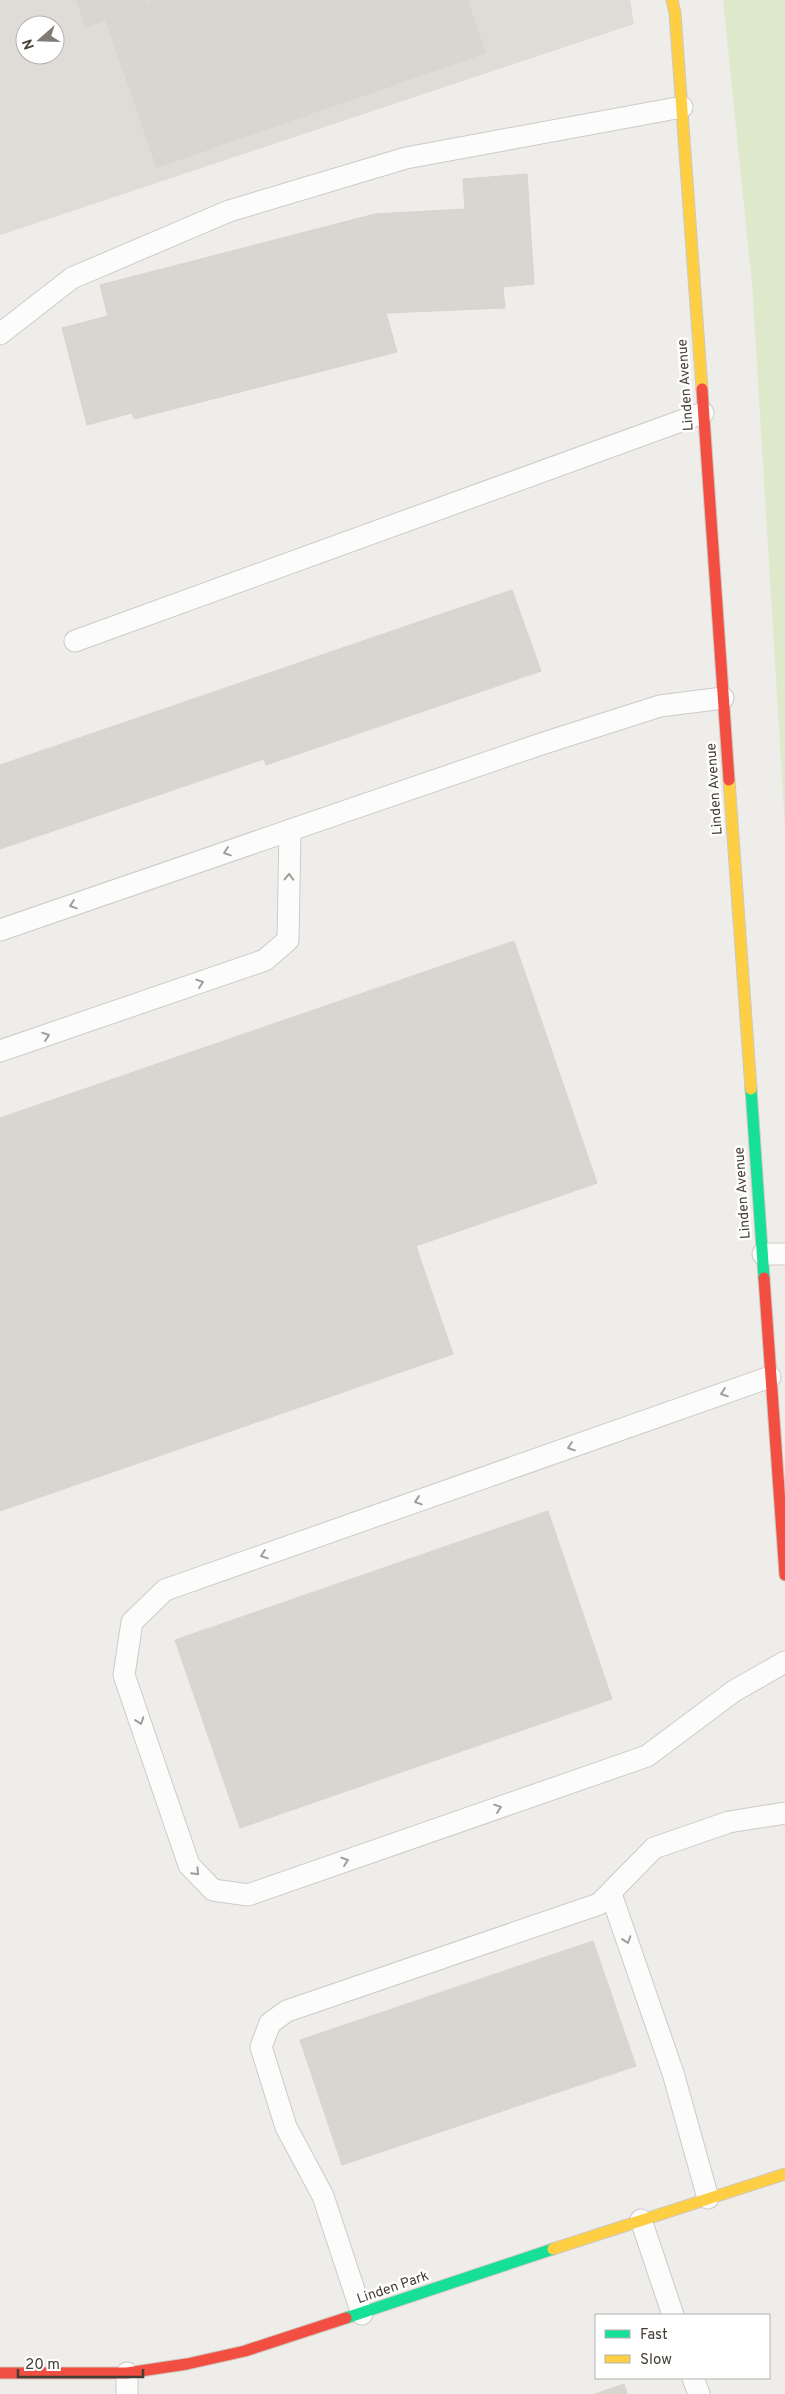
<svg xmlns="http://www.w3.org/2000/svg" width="785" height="2394" viewBox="0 0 785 2394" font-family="Overpass,sans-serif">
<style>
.industrial{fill:#dfdcd7;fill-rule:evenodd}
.green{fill:#dee8ca}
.building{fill:#d9d6d2;stroke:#d7d4cf}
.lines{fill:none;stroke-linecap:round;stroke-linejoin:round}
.lane-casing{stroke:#cdcbc7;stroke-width:23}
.fast-casing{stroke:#cec9c0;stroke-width:13}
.slow-casing{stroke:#cec9c0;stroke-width:13}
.jam-casing{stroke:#cec9c0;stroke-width:13}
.lane{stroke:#fdfcfc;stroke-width:21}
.fast{stroke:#16e098;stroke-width:11}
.slow{stroke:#ffcf43;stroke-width:11}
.jam{stroke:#f24e42;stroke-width:11}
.oneway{stroke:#a09d99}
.labels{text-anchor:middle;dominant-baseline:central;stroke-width:5;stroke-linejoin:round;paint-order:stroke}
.street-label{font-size:14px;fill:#443e36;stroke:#fff}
</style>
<rect width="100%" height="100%" fill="#efede9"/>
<path class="industrial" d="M0,0h630l4,24 -634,211zM25,25h30v30h-30z"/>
<path class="green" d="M723,0h62v827l-33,-544z"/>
<g class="building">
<path d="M77,0h68l1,3 8,-3h313l18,53 -328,114 -51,-147 -20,7z"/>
<path d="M527,174l7,110 -31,3 2,21 -119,5 11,39 -263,67 -2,-6 -45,12 -25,-97 46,-12 -8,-31 275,-71 90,-5 -2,-30z"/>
<path d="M512,590l29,81 -275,94 -2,-6 -264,90v-84z"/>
<path d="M514,941l83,242 -181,63 37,108 -453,157v-393z"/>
<path d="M548,1511l64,188 -372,129 -65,-188z"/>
<path d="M593,1941l43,125 -294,99 -42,-125z"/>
<path d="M624,2384l3,10h-32z"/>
</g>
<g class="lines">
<defs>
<g id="lane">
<path d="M0,334l72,-56 157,-67 177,-53 276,-51"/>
<path d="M75,641l628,-228"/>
<path d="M0,930l541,-186 119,-38 63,-8"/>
<path d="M0,1051l265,-91 23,-20 2,-110"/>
<path d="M763,1254h22"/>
<path d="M770,1377l-605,213 -33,32 -8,53 65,190 24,25 35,5 399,-139 87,-65 51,-29"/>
<path d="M611,1894l62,179 35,125"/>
<path d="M641,2220l32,95"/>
<path d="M362,2314l-39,-118 -37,-69 -25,-80 9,-24 17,-12 312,-107 55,-56 75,-26 56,-9"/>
<path d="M693,2378l6,16"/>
<path d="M127,2394v-21"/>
</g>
<g id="fast">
<path d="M751,1089l13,189"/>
<path d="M346,2318l207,-69"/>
</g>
<g id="slow">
<path d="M672,0l3,13 27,376"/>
<path d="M729,780l22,309"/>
<path d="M553,2249l232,-75"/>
</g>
<g id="jam">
<path d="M702,389l27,391"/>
<path d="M764,1278l21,297"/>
<path d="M0,2373h127l60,-9 58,-13 101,-33"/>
</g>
</defs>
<use href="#lane" class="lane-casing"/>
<use href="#fast" class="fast-casing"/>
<use href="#slow" class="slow-casing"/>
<use href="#jam" class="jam-casing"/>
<use href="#lane" class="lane"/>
<use href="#fast" class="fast"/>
<use href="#slow" class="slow"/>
<use href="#jam" class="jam"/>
</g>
<defs><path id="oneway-chevron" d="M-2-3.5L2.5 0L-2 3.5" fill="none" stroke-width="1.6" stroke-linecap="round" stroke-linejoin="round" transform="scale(1.25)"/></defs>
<g class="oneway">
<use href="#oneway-chevron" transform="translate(227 852) rotate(161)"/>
<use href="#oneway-chevron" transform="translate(289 877) rotate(-89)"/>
<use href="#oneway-chevron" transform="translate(73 905) rotate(161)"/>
<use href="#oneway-chevron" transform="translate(200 983) rotate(-19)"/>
<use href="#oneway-chevron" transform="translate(46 1036) rotate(-19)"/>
<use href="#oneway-chevron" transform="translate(724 1393) rotate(161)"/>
<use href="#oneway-chevron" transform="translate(571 1447) rotate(161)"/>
<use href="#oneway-chevron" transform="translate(418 1501) rotate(161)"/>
<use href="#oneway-chevron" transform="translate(264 1555) rotate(161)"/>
<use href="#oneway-chevron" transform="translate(140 1721) rotate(71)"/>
<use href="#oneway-chevron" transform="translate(498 1808) rotate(-19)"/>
<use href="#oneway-chevron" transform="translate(345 1861) rotate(-19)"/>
<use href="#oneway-chevron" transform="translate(196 1872) rotate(46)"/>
<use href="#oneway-chevron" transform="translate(627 1940) rotate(71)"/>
</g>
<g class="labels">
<g class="street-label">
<text transform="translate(686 385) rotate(-94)">Linden Avenue</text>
<text transform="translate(715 789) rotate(-94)">Linden Avenue</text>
<text transform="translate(743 1193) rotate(-94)">Linden Avenue</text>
<text transform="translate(393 2288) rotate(-19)">Linden Park</text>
</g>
</g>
<rect x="595" y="2314" width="175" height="65" fill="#ffffff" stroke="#b4b2af"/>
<rect x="605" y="2330" width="25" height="8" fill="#16e098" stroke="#b4b2af"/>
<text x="640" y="2339" font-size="15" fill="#443e36">Fast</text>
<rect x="605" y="2355" width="25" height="8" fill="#ffcf43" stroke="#b4b2af"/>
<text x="640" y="2364" font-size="15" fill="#443e36">Slow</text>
<g transform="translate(40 40) rotate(250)"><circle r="24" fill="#ffffff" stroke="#b4b2af"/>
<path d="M0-4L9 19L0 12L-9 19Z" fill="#807b75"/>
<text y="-8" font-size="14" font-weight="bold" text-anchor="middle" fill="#443e36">N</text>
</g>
<path d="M18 2369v8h125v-8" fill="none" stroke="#443e36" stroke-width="2.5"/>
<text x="25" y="2369" font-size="15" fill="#443e36" stroke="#ffffff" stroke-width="4" paint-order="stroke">20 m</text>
</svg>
